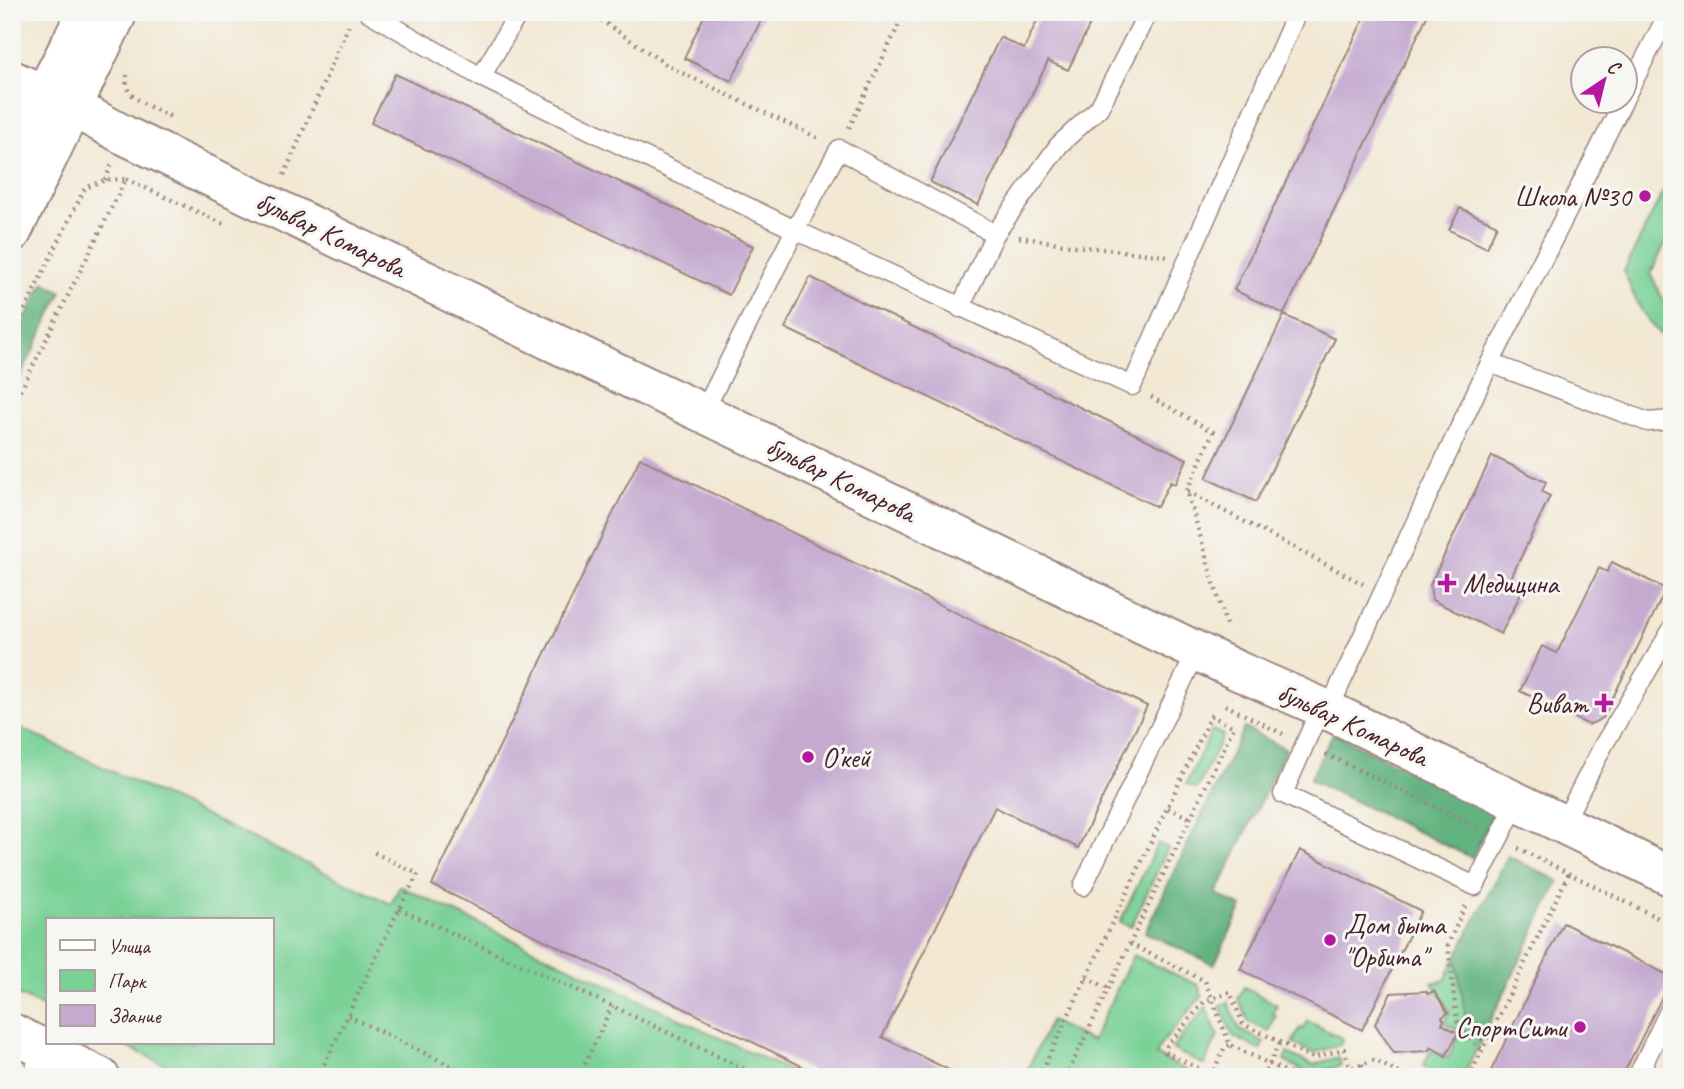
<svg xmlns="http://www.w3.org/2000/svg" width="1684" height="1089" viewBox="0 0 1684 1089" font-family="Caveat,sans-serif">
<style>
.green{fill:#79d196;stroke:#627860;stroke-width:2}
.forest{fill:#62b37f;stroke:#566955;stroke-width:2}
.building{fill:#c5aad0}
.lines{fill:none;stroke-linecap:round;stroke-linejoin:round}
.service-casing{stroke:#9e847f;stroke-width:21}
.tertiary-casing{stroke:#9e847f;stroke-width:42}
.secondary-casing{stroke:#9e847f;stroke-width:42}
.path{stroke:#9e847f;stroke-width:4.5;stroke-dasharray:2 5;stroke-linecap:butt}
.service{stroke:#fff;stroke-width:18}
.tertiary{stroke:#fff;stroke-width:38}
.secondary{stroke:#fff;stroke-width:38}
.poi-dot{fill:#b5179e;stroke:#f6f6f2;stroke-width:2.5}
.labels{text-anchor:middle;dominant-baseline:central;stroke-width:6;stroke-linejoin:round;paint-order:stroke}
.poi-label{font-size:28px;fill:#4a1f2b;stroke:#f6f6f2;text-anchor:end}
.street-label{font-size:28px;fill:#4a1f2b;stroke:#f6f6f2}
</style>
<rect width="100%" height="100%" fill="#f6f6f2"/>
<filter id="ink" filterUnits="userSpaceOnUse"><feTurbulence type="fractalNoise" baseFrequency=".0143" numOctaves="2"/><feDisplacementMap in="SourceGraphic" scale="14" xChannelSelector="R" yChannelSelector="G"/><feConvolveMatrix kernelMatrix="1 2 1 2 8 2 1 2 1" color-interpolation-filters="sRGB"/></filter>
<filter id="wash" filterUnits="userSpaceOnUse"><feTurbulence type="fractalNoise" baseFrequency=".00686" numOctaves="4" result="noise"/><feDisplacementMap in="SourceGraphic" scale="28" xChannelSelector="R" yChannelSelector="G"/><feGaussianBlur stdDeviation="1.57" result="paint"/><feColorMatrix in="noise" values="0 0 0 0 0 0 0 0 0 0 0 0 0 0 0 0 0 1.4 0 .05"/><feComposite in="paint" operator="in"/></filter>
<g filter="url(#wash)">
<rect width="100%" height="100%" fill="#f2e8d3"/>
<g class="green">
<path d="M1672,174v55l-21,44c5,14 11,27 21,39v33c-26,-21 -37,-43 -48,-74z"/>
<path d="M12,724l379,180 9,-18 402,191h-611l-74,-35h154v-123h-224v90l-35,-17z"/>
<path d="M1212,730l11,5 -26,54 -11,-5z"/>
<path d="M1158,843l10,5 -37,79 -11,-5z"/>
<path d="M1133,955l65,30 4,11 -41,48 -5,11 43,22h-175l26,-56 42,20z"/>
<path d="M1456,957l10,63 14,22 -17,35h-19l-21,-11 8,-16 17,8 12,-27 -16,-8 6,-12 -18,-28 13,-3z"/>
<path d="M1244,987l33,18 -5,9 4,2 -7,16 -20,-10 -11,-24z"/>
<path d="M1228,1002l12,28 24,12 -4,8 -27,-14 -13,-30z"/>
<path d="M1206,1007l12,29 -14,29 -32,-16z"/>
<path d="M1308,1021l35,18 -3,6 -27,8 -21,-10 8,-15 4,1z"/>
<path d="M1287,1053l25,12 27,-8 2,8 -29,10 -28,-14z"/>
</g>
<g class="forest">
<path d="M44,282l18,10 -50,101v-48z"/>
<path d="M1244,728l42,21 -70,145 26,13 -28,58 -69,-33z"/>
<path d="M1333,733l161,79 -22,46 -162,-78z"/>
<path d="M1508,856l51,25 -79,161 -14,-22 -10,-63z"/>
</g>
<g id="blocks">
<g class="building">
<path d="M706,12h59l-34,69 -47,-23z"/>
<path d="M1041,12h55l-28,58 -20,-9 -70,144 -48,-23 70,-145 24,12z"/>
<path d="M1367,12h62l-145,302 -50,-24z"/>
<path d="M395,74l358,172 -24,49 -358,-172z"/>
<path d="M1460,208l37,17 -10,23 -38,-18z"/>
<path d="M810,277l377,182 -12,25 -5,-2 -13,25 -372,-179z"/>
<path d="M1284,315l51,24 -79,163 -50,-24z"/>
<path d="M1492,456l54,26 -4,10 8,4 -41,86 14,7 -22,45 -69,-34 -2,-15z"/>
<path d="M640,458l507,248 -69,142 -83,-41 -113,230 81,40h-139l-392,-192z"/>
<path d="M1612,562l54,27 -63,129 -14,7 -69,-34 22,-45 15,7 42,-85 8,4z"/>
<path d="M1300,850l121,61 -59,119 -122,-61z"/>
<path d="M1563,923l109,54 -50,100h-134z"/>
<path d="M1426,991l2,3 6,-3 14,22 -6,4 2,3 -2,4 16,9 -12,23 -15,-9 -3,4 -34,2 -19,-29 16,-31z"/>
</g>
</g>
</g>
<g filter="url(#ink)">
<use href="#blocks" fill-opacity="0" stroke="#9e847f" stroke-width="2"/>
<g class="lines">
<defs>
<g id="service">
<path d="M368,12l113,65 314,153 -92,183"/>
<path d="M1148,12l-49,96 -40,37 -64,89 -156,-85 -44,81 337,156 165,-374"/>
<path d="M481,77l38,-65"/>
<path d="M1624,99l45,-87"/>
<path d="M960,308l35,-74"/>
<path d="M1490,363l158,59 24,-2"/>
<path d="M1321,707l-38,87 192,92 42,-84"/>
<path d="M1329,711l10,-24 145,-312 139,-273"/>
<path d="M1563,824l40,-78 69,-117"/>
<path d="M1083,886l114,-235"/>
<path d="M32,1077l10,-29"/>
<path d="M1637,1077l35,-72"/>
</g>
<g id="tertiary">
<path d="M12,80l60,27 52,28 460,222 119,56 533,257 85,37 351,170"/>
<path d="M12,1033l88,44"/>
</g>
<g id="secondary">
<path d="M12,165l32,-70 43,-83"/>
<path d="M12,232l106,-220"/>
</g>
</defs>
<use href="#service" class="service-casing"/>
<use href="#tertiary" class="tertiary-casing"/>
<use href="#secondary" class="secondary-casing"/>
<g class="path">
<path d="M589,12l81,55 150,72"/>
<path d="M12,33l7,-19"/>
<path d="M127,75c-1,5 -1,12 2,16 7,11 32,21 44,27"/>
<path d="M849,128l56,-116"/>
<path d="M284,175l65,-151"/>
<path d="M126,179l98,45"/>
<path d="M105,180l7,-16"/>
<path d="M1019,237l57,9 91,10"/>
<path d="M12,335l73,-147 20,-8 21,-1 -114,229"/>
<path d="M1151,397l62,35 -26,59 40,137"/>
<path d="M1188,492l175,92"/>
<path d="M1225,705l58,29"/>
<path d="M1326,754l153,74"/>
<path d="M1168,808l22,10"/>
<path d="M1518,848l154,77"/>
<path d="M1465,906l-17,39 9,76 20,25 5,3"/>
<path d="M399,909l213,97 149,71"/>
<path d="M1130,944l75,37 25,64 67,32"/>
<path d="M1086,978l23,10"/>
<path d="M348,1016l126,61"/>
<path d="M1362,1064l3,13"/>
<path d="M1211,1076l14,-29 5,-2"/>
<path d="M318,1077l81,-168 19,-35 -45,-22"/>
<path d="M579,1077l33,-71"/>
<path d="M1039,1077l172,-361 23,11 -168,350"/>
<path d="M1217,1077l-52,-25 2,-6 37,-44 26,-10 13,32 70,34 31,-9 6,20"/>
<path d="M1263,1077l17,-35"/>
<path d="M1326,1077l48,-17 33,17"/>
<path d="M1469,1077l100,-204"/>
</g>
<use href="#service" class="service"/>
<use href="#tertiary" class="tertiary"/>
<use href="#secondary" class="secondary"/>
</g>
</g>
<g class="poi-dot">
<circle cx="1645" cy="196" r="7"/>
<path d="M1443.5 572.5h7v7h7v7h-7v7h-7v-7h-7v-7h7z"/>
<path d="M1600.5 692.5h7v7h7v7h-7v7h-7v-7h-7v-7h7z"/>
<circle cx="808" cy="757" r="7"/>
<circle cx="1330" cy="940" r="7"/>
<circle cx="1580" cy="1027" r="7"/>
</g>
<g class="labels">
<g class="poi-label">
<text x="1631" y="196">Школа №30</text>
<text x="1463" y="583" text-anchor="start">Медицина</text>
<text x="1588" y="703">Виват</text>
<text x="822" y="757" text-anchor="start">О’кей</text>
<text x="1344" y="924" text-anchor="start">Дом быта<tspan x="1344" dy="32">"Орбита"</tspan></text>
<text x="1566" y="1027">СпортСити</text>
</g>
<g class="street-label">
<text transform="translate(331 234) rotate(26)">бульвар Комарова</text>
<text transform="translate(841 479) rotate(26)">бульвар Комарова</text>
<text transform="translate(1353 724) rotate(25)">бульвар Комарова</text>
</g>
</g>
<rect width="1684" height="1089" fill="none" stroke="#f6f6f2" stroke-width="42"/>
<rect x="46" y="918" width="228" height="126" fill="#f6f6f2" stroke="#b1a0a2" stroke-width="2"/>
<rect x="60" y="940" width="35" height="10" fill="#ffffff" stroke="#b1a0a2" stroke-width="2"/>
<text x="108" y="953" font-size="21" fill="#4a1f2b">Улица</text>
<rect x="60" y="970" width="35" height="21" fill="#79d196" stroke="#b1a0a2" stroke-width="2"/>
<text x="108" y="988" font-size="21" fill="#4a1f2b">Парк</text>
<rect x="60" y="1005" width="35" height="21" fill="#c5aad0" stroke="#b1a0a2" stroke-width="2"/>
<text x="108" y="1023" font-size="21" fill="#4a1f2b">Здание</text>
<g transform="translate(1604 80) rotate(35)"><circle r="33" fill="#f6f6f2" stroke="#b1a0a2" stroke-width="2"/>
<path d="M0-5L12 26L0 18L-12 26Z" fill="#b5179e"/>
<text y="-10" font-size="19" font-weight="bold" text-anchor="middle" fill="#4a1f2b">С</text>
</g>
</svg>
